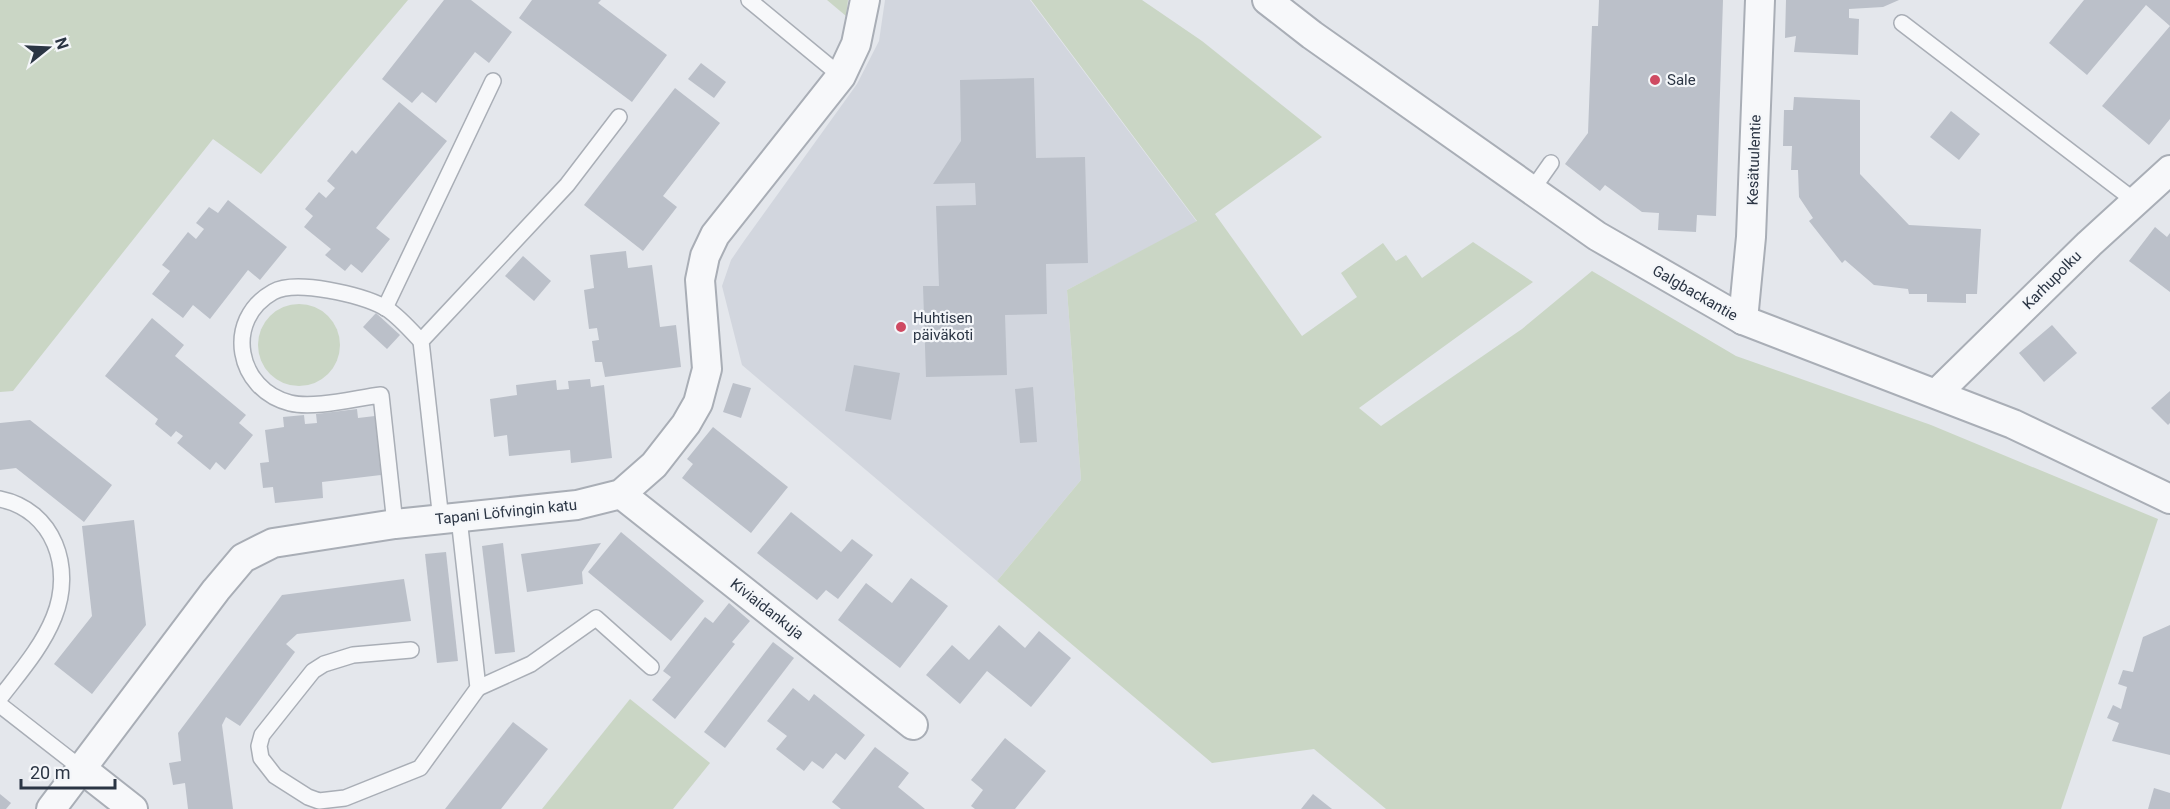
<svg xmlns="http://www.w3.org/2000/svg" width="2170" height="809" viewBox="0 0 2170 809" font-family="Roboto,sans-serif">
<style>
.built{fill:#d2d6de}
.green{fill:#cad6c5}
.building{fill:#bbc0c9}
.lines{fill:none;stroke-linecap:round;stroke-linejoin:round}
.service-casing{stroke:#a9aeb6;stroke-width:18}
.minor-casing{stroke:#a9aeb6;stroke-width:32}
.service{stroke:#f7f8fa;stroke-width:15}
.minor{stroke:#f7f8fa;stroke-width:28}
.poi-dot{fill:#cf4a62;stroke:#f4f6f9;stroke-width:2}
.labels{text-anchor:middle;dominant-baseline:central;stroke-width:4.5;stroke-linejoin:round;paint-order:stroke}
.poi-label{font-size:15px;fill:#2b3544;stroke:#f4f6f9;text-anchor:start}
.street-label{font-size:15px;fill:#2b3544;stroke:#f4f6f9}
</style>
<rect width="100%" height="100%" fill="#e4e7ec"/>
<path class="built" d="M885,0h145l167,222 -130,68 14,190 -84,101 -255,-216 -20,-79 9,-26 13,-19 113,-157 22,-43z"/>
<g class="green">
<path d="M0,0h408l-147,174 -48,-35 -200,252 -13,1z"/>
<path d="M827,0h21l-2,16z"/>
<path d="M1031,0h111l60,41 120,96 -107,77 87,122 55,-39 -16,-24 42,-30 13,18 10,-6 16,23 51,-36 60,40 -174,126 22,18 141,-97 70,-58 144,85 195,69 227,94 -97,290h-675l-72,-60 -102,14 -215,-182 84,-101 -14,-190 130,-69z"/>
<circle cx="299" cy="345" r="41"/>
<path d="M630,699l80,64 -37,46h-131z"/>
</g>
<g class="building">
<path d="M444,0h27l41,32 -23,31 -14,-11 -39,51 -14,-11 -10,11 -30,-24z"/>
<path d="M532,0h69l-3,3 69,52 -35,47 -113,-84z"/>
<path d="M1599,0h124l-7,216 -19,-1 -1,17 -38,-2 1,-17 -17,-1 -37,-27 -5,6 -35,-27 23,-31 4,-107h6z"/>
<path d="M1786,0h113l-16,7 -34,2v9l10,1 -1,36 -64,-3 2,-16 -11,2z"/>
<path d="M2084,0h86v119l-21,26 -47,-39 68,-80 -24,-21 -59,70 -38,-32z"/>
<path d="M701,63l25,19 -12,16 -26,-19z"/>
<path d="M1034,78l2,80 49,-1 3,106 -42,1 1,50 -42,1 2,60 -81,2 -3,-91h16l-3,-80 40,-1 -1,-22 -42,1 28,-43 -1,-61z"/>
<path d="M675,88l45,35 -57,73 14,11 -34,44 -59,-46z"/>
<path d="M1794,97l66,3v74l49,51 72,4 -4,65h-11v9l-39,-1v-8h-18l-1,-5 -34,-4 -29,-25 -3,3 -33,-42 4,-3 -14,-21 -1,-27h-7l1,-24h-9l1,-36h9z"/>
<path d="M399,102l48,39 -71,87 14,11 -28,34 -11,-9 -6,7 -20,-16 6,-6 -27,-22 9,-11 -8,-7 14,-17 7,6 9,-10 -8,-7 25,-31 4,4z"/>
<path d="M1951,111l29,23 -21,26 -29,-23z"/>
<path d="M228,200l59,47 -27,33 -12,-10 -38,49 -17,-14 -10,13 -31,-24 18,-23 -8,-6 26,-33 8,7 8,-10 -8,-6 13,-16 9,6z"/>
<path d="M2155,227l12,10 3,-4v59l-41,-31z"/>
<path d="M626,251l2,17 24,-3 8,62 16,-2 5,42 -76,10 -3,-15h-7l-3,-21 7,-1 -2,-12 -8,1 -5,-39 10,-2 -4,-33z"/>
<path d="M523,256l28,25 -17,20 -29,-25z"/>
<path d="M376,313l24,22 -13,14 -24,-22z"/>
<path d="M152,318l32,27 -9,11 71,59 -7,8 14,12 -28,35 -9,-8 -6,8 -33,-27 6,-7 -7,-5 -5,6 -16,-13 3,-5 -53,-43z"/>
<path d="M2052,325l25,28 -33,29 -25,-29z"/>
<path d="M854,365l46,8 -9,47 -46,-9z"/>
<path d="M590,379l1,8 13,-2 8,73 -41,5 -1,-13 -61,6 -2,-21 -13,2 -4,-38 27,-4 -1,-10 40,-5 1,10 12,-1 -1,-8z"/>
<path d="M733,383l18,5 -10,30 -18,-6z"/>
<path d="M1033,387l4,55 -17,1 -5,-54z"/>
<path d="M2170,391v32l-2,2 -17,-17z"/>
<path d="M357,409l1,9 17,-2 6,59 -59,7 1,16 -48,5 -2,-16 -10,1 -3,-25 9,-1 -4,-32 19,-3 -1,-10 21,-2 1,9 12,-1 -1,-9z"/>
<path d="M30,420l82,65 -28,37 -68,-54 -16,2v-47z"/>
<path d="M713,427l75,60 -37,46 -69,-55 11,-14 -6,-5z"/>
<path d="M791,512l50,40 11,-13 21,16 -35,44 -12,-9 -9,10 -60,-47z"/>
<path d="M134,520l12,105 -54,69 -38,-30 38,-48 -10,-90z"/>
<path d="M621,532l83,69 -33,40 -83,-69z"/>
<path d="M503,543l12,109 -20,2 -13,-108z"/>
<path d="M601,543l-19,29 1,12 -56,8 -6,-38z"/>
<path d="M446,552l12,109 -21,2 -12,-109z"/>
<path d="M911,578l37,28 -48,62 -62,-48 28,-37 26,20z"/>
<path d="M404,579l7,42 -114,13 -11,10 9,8 -55,74 -14,-9 -4,8 11,84h-45l-3,-26 -12,2 -4,-22 12,-2 -3,-28 104,-138z"/>
<path d="M729,603l21,18 -18,21 3,2 -60,75 -23,-19 19,-23 -8,-6 42,-54 8,6z"/>
<path d="M999,625l26,23 14,-17 32,27 -40,49 -44,-36 -27,33 -34,-29 26,-30 17,15z"/>
<path d="M2170,625v130l-58,-14 7,-18 -12,-5 6,-13 8,4 6,-22 -9,-3 5,-14 10,2 10,-35z"/>
<path d="M773,642l21,16 -69,90 -21,-16z"/>
<path d="M793,688l16,13 5,-7 51,41 -20,25 -9,-7 -13,16 -11,-8 -8,10 -28,-22 11,-13 -20,-15z"/>
<path d="M513,722l35,27 -47,60h-56z"/>
<path d="M1005,738l41,33 -31,38h-40l-4,-3 12,-16 -12,-10z"/>
<path d="M875,747l34,26 -11,14 27,22h-84l-9,-7z"/>
<path d="M2154,788l16,5v16h-22z"/>
<path d="M0,794l11,9 -5,6h-6z"/>
<path d="M1313,794l19,15h-31z"/>
</g>
<g class="lines">
<defs>
<g id="service">
<path d="M749,0l92,76"/>
<path d="M1902,23l233,178"/>
<path d="M1532,190l19,-27"/>
<path d="M385,308l108,-227"/>
<path d="M0,499c54,11 74,69 54,118 -12,30 -34,55 -54,81"/>
<path d="M441,520l-20,-179 146,-156 52,-68"/>
<path d="M395,524l-14,-129c-25,3 -67,14 -91,8 -53,-13 -67,-83 -17,-111 23,-13 88,3 111,15 14,8 26,23 37,34"/>
<path d="M411,650l-58,5 -29,9 -11,7 -51,64 -3,11 2,12 14,18 33,21 11,4 26,-3 75,-30 58,-80 -19,-170"/>
<path d="M478,688l53,-24 65,-46 55,49"/>
<path d="M0,705l82,64"/>
</g>
<g id="minor">
<path d="M1267,0l45,35 285,201 146,84 270,104 157,75"/>
<path d="M1743,320l8,-83 9,-237"/>
<path d="M1937,393l152,-149 81,-74"/>
<path d="M621,494l292,231"/>
<path d="M82,769l51,40"/>
<path d="M51,809l165,-219 27,-32 30,-15 122,-19 182,-19 44,-11 33,-29 32,-41 12,-21 9,-34 -7,-89 5,-24 10,-21 126,-159 15,-32 9,-44"/>
</g>
</defs>
<use href="#service" class="service-casing"/>
<use href="#minor" class="minor-casing"/>
<use href="#service" class="service"/>
<use href="#minor" class="minor"/>
</g>
<g class="poi-dot">
<circle cx="1655" cy="80" r="6"/>
<circle cx="901" cy="327" r="6"/>
</g>
<g class="labels">
<g class="poi-label">
<text x="1667" y="80">Sale</text>
<text x="913" y="318">Huhtisen<tspan x="913" dy="17">päiväkoti</tspan></text>
</g>
<g class="street-label">
<text transform="translate(1754 160) rotate(-88)">Kesätuulentie</text>
<text transform="translate(2052 280) rotate(-45)">Karhupolku</text>
<text transform="translate(1695 293) rotate(30)">Galgbackantie</text>
<text transform="translate(506 512) rotate(-6)">Tapani Löfvingin katu</text>
<text transform="translate(767 609) rotate(38)">Kiviaidankuja</text>
</g>
</g>
<g transform="translate(48 48) rotate(72)" stroke="#f4f6f9" stroke-width="4.5" paint-order="stroke">
<path d="M0-4.5L10 22L0 15L-10 22Z" fill="#2b3544"/>
<text y="-9" font-size="16" font-weight="bold" text-anchor="middle" fill="#2b3544">N</text>
</g>
<path d="M21 779v9h94v-9" fill="none" stroke="#2b3544" stroke-width="3"/>
<text x="30" y="779" font-size="18" fill="#2b3544" stroke="#f4f6f9" stroke-width="4.5" paint-order="stroke">20 m</text>
</svg>
